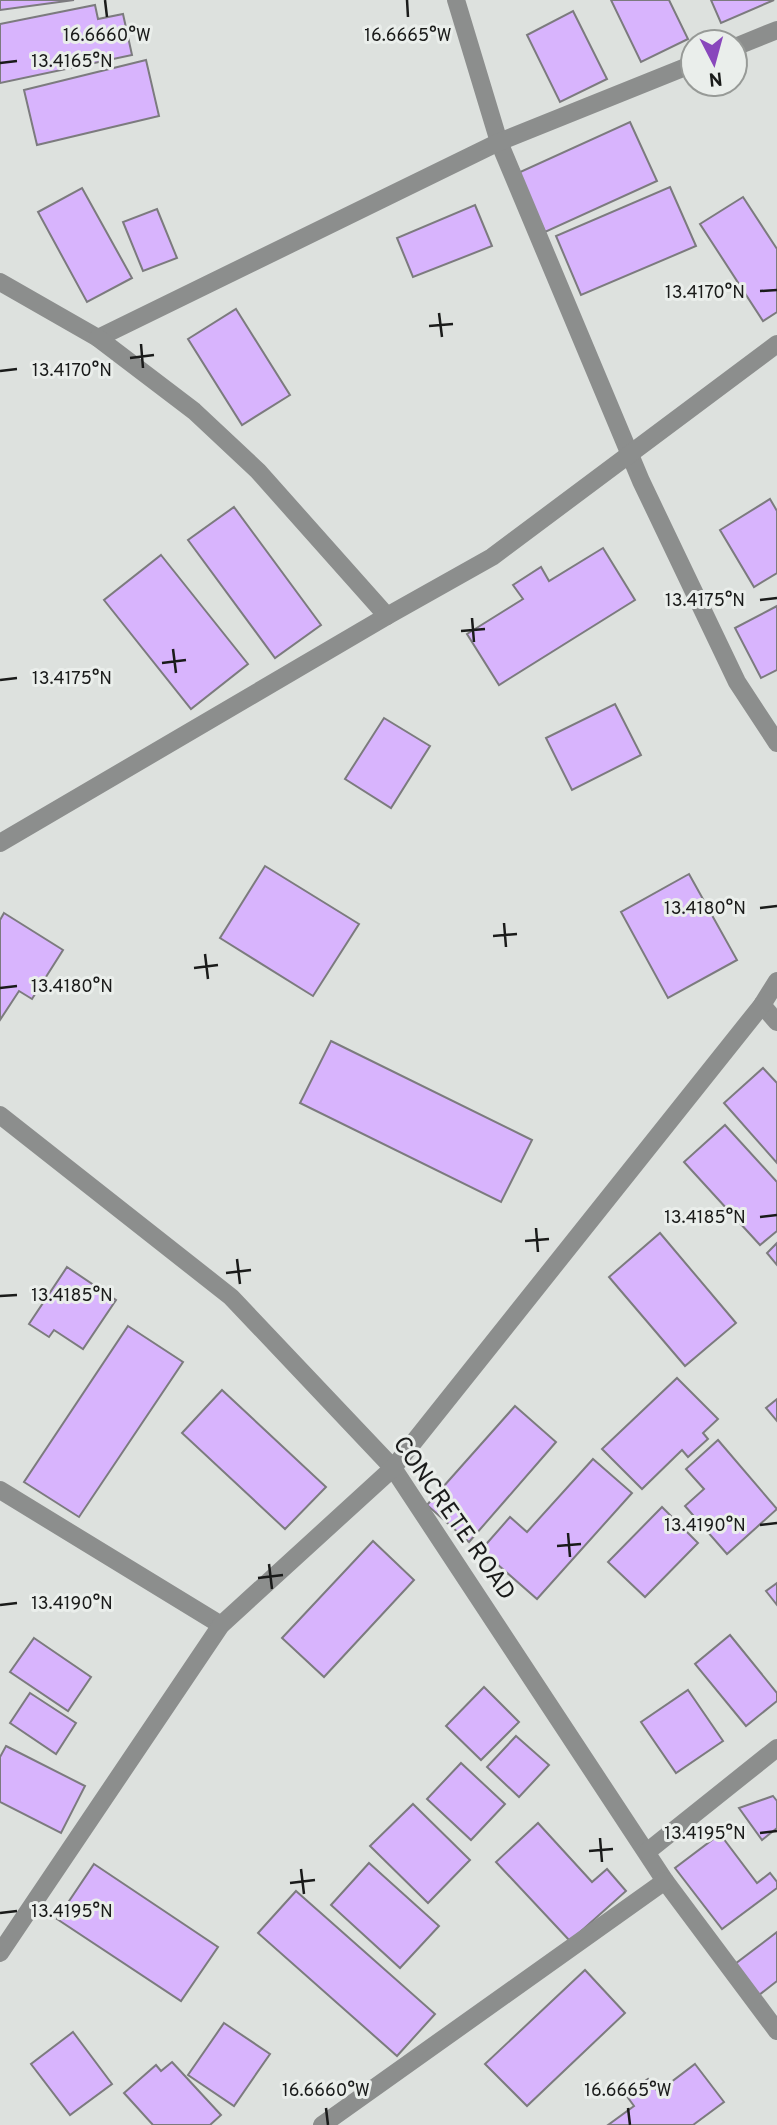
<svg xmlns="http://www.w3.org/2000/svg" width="777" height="2125" viewBox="0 0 777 2125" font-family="Overpass,sans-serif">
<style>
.building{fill:#d8b4fd;stroke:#7c7b7e;stroke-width:2}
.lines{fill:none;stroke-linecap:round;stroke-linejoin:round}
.minor{stroke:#8c8e8d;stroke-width:18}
.ticks{fill:none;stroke:#1a1b1a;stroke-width:2.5}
.labels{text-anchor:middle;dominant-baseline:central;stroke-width:6;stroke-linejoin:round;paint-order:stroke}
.street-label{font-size:24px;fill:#1a1b1a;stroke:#eaeeeb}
.ticks-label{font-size:18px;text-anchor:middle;fill:#1a1b1a;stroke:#eaeeeb;stroke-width:6;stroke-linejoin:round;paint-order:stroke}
</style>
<rect width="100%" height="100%" fill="#dde1de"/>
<g class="building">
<path d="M0,0h74l-74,10z"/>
<path d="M611,0h58l19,39 -47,23z"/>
<path d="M711,0h63l-53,23z"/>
<path d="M95,5l3,14 25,-5 9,41 -132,28v-59z"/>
<path d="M573,11l34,68 -47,23 -33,-67z"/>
<path d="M146,60l13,56 -122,29 -13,-55z"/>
<path d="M630,122l27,59 -112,51 -27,-59z"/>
<path d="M670,187l26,59 -115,49 -25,-59z"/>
<path d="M82,188l50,90 -45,24 -49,-90z"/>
<path d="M743,197l34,52v63l-14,9 -63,-97z"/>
<path d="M475,205l17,41 -79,31 -16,-39z"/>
<path d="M157,209l20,49 -34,13 -20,-49z"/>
<path d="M236,309l54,86 -48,30 -54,-86z"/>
<path d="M770,499l7,12v62l-23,14 -34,-57z"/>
<path d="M234,507l87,118 -46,33 -87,-118z"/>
<path d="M603,548l32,52 -136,85 -32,-51 56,-35 -10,-14 28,-18 8,14z"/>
<path d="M161,555l87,109 -57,45 -87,-109z"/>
<path d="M777,606v64l-16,8 -26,-50z"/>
<path d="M615,704l26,51 -69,35 -26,-52z"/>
<path d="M384,718l46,28 -39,62 -46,-29z"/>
<path d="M265,866l94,58 -46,72 -93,-58z"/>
<path d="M689,874l48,86 -69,38 -47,-86z"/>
<path d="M4,913l59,37 -31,49 -13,-8 -19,29v-100z"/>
<path d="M331,1041l201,99 -31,62 -201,-99z"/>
<path d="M763,1068l14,15v80l-53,-60z"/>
<path d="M725,1125l52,57v49l-17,14 -76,-83z"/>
<path d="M660,1233l76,90 -51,43 -76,-89z"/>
<path d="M777,1243v22l-10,-12z"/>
<path d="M67,1267l49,33 -33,49 -29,-19 -5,7 -20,-13z"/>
<path d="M128,1326l55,36 -104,155 -55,-35z"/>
<path d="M677,1378l41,41 -15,14 5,6 -20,18 -6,-7 -40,39 -40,-40z"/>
<path d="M222,1390l104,97 -41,42 -103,-96z"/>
<path d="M777,1399v22l-11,-13z"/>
<path d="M515,1406l41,36 -87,100 -42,-37z"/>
<path d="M718,1440l59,69 -50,45 -42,-48 19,-17 -18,-20z"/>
<path d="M593,1459l39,34 -95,106 -56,-49 29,-33 17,15z"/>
<path d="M662,1507l36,36 -53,54 -37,-35z"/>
<path d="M373,1541l41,39 -90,97 -42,-39z"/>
<path d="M777,1583v22l-11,-14z"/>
<path d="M730,1635l47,58v8l-31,25 -51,-62z"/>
<path d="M34,1638l57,39 -23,34 -58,-39z"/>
<path d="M484,1687l35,35 -38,38 -35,-34z"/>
<path d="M688,1690l35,51 -47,32 -35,-51z"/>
<path d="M30,1693l46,30 -20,31 -46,-31z"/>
<path d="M516,1736l33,29 -30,32 -32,-30z"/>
<path d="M6,1746l79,40 -24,47 -61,-31v-45z"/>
<path d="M461,1763l44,41 -34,36 -44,-41z"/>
<path d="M773,1796l4,5v27l-15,12 -23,-32z"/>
<path d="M413,1804l57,56 -42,43 -58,-57z"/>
<path d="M538,1823l54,59 15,-13 19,22 -56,50 -74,-79z"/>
<path d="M720,1834l37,49 13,-10 7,9v6l-55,41 -47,-61z"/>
<path d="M369,1863l70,63 -39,42 -69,-63z"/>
<path d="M94,1864l124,83 -37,54 -124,-82z"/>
<path d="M296,1891l139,123 -38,42 -139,-123z"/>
<path d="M777,1932v49l-18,14 -24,-31z"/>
<path d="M585,1970l40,43 -98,93 -42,-42z"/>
<path d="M224,2023l46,31 -36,52 -46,-31z"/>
<path d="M73,2032l39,52 -42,31 -39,-51z"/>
<path d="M172,2062l49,53 -11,10h-57l-29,-32 32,-28 5,6z"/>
<path d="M695,2064l29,38 -31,23h-85l26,-19 -8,-11 22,-16 10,13z"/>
</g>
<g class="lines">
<g class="minor">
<path d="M456,0l43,142 142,339 96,201 40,61"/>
<path d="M735,47l42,-17"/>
<path d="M0,282l98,56 401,-196 194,-78"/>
<path d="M98,338l96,73 64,60 129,145"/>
<path d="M0,843l387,-227 105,-59 285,-213"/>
<path d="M762,1005l15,17"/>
<path d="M0,1115l231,182 162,171 272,413 112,150"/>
<path d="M0,1490l221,135"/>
<path d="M648,1851l129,-103"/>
<path d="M0,1953l221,-328 172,-157 369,-463 15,-24"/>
<path d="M322,2125l343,-244"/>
</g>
</g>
<path class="ticks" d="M105,0l2,17M407,0l1,17M0,63l17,-2M760,291l17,-1M439,313l3,24M429,326l24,-2M141,344l2,24M130,358l24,-3M0,371l17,-2M760,600l17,-2M472,618l2,24M461,631l24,-2M173,649l3,24M162,663l24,-3M0,680l17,-2M760,908l17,-2M504,923l2,24M493,936l24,-2M205,954l3,25M194,968l24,-3M0,988l17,-2M760,1217l17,-2M536,1228l2,24M525,1241l24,-2M237,1259l3,25M226,1273l25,-3M0,1296l17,-1M760,1525l17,-2M568,1533l2,24M557,1546l24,-2M269,1564l3,25M258,1578l25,-3M0,1605l17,-2M760,1833l17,-2M600,1838l2,24M589,1851l24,-2M301,1869l3,25M290,1883l25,-3M0,1913l17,-2M326,2108l2,17M628,2108l2,17"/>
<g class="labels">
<g class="street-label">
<text transform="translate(453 1519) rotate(55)">CONCRETE ROAD</text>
</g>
</g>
<g class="ticks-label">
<text x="107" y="41">16.6660°W</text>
<text x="408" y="41">16.6665°W</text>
<text x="72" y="67">13.4165°N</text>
<text x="705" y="298">13.4170°N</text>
<text x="72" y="376">13.4170°N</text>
<text x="705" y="606">13.4175°N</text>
<text x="72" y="684">13.4175°N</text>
<text x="705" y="914">13.4180°N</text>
<text x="72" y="992">13.4180°N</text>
<text x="705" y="1223">13.4185°N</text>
<text x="72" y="1301">13.4185°N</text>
<text x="705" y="1531">13.4190°N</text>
<text x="72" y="1609">13.4190°N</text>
<text x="705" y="1839">13.4195°N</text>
<text x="72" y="1917">13.4195°N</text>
<text x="326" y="2096">16.6660°W</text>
<text x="628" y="2096">16.6665°W</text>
</g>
<g transform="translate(714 63) rotate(174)"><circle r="33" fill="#eaeeeb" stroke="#979a97" stroke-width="2"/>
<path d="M0-5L12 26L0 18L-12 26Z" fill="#8947bc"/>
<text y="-10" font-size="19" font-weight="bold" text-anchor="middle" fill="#1a1b1a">N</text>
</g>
</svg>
